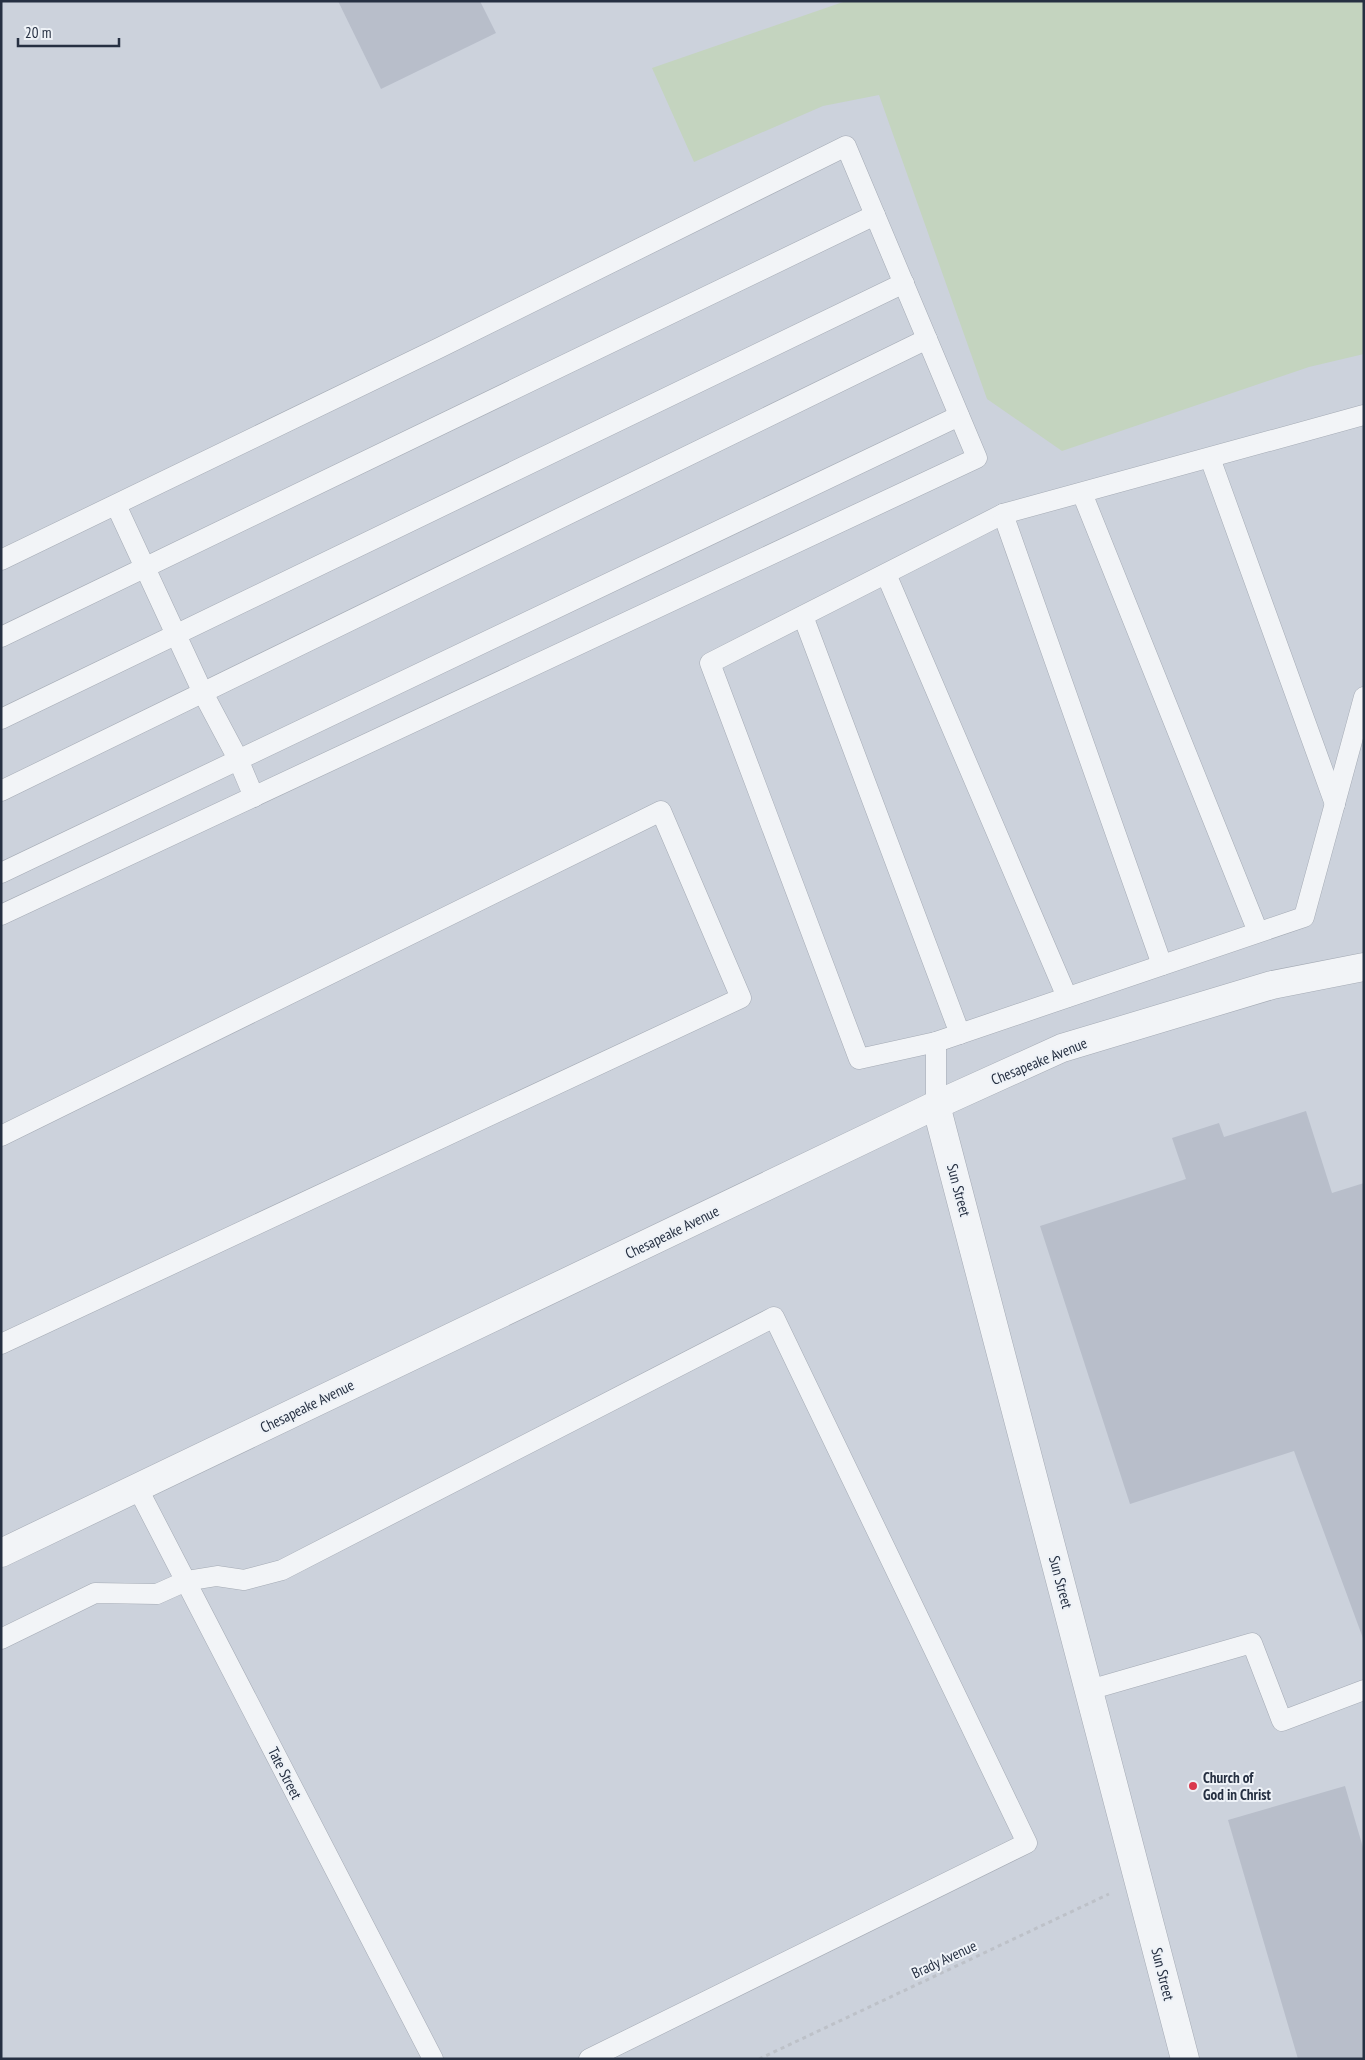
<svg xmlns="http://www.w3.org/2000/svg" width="1365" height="2060" viewBox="0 0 1365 2060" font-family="'PT Sans Narrow',sans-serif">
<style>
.built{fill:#ccd2dc}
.green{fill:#c4d4bf}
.building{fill:#b8beca}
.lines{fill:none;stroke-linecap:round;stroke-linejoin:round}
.service-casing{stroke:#a4aab4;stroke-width:21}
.minor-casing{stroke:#a4aab4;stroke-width:29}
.tertiary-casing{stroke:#a4aab4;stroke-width:29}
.path{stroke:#bdc1c8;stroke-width:3;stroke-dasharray:4 4;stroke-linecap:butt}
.service{stroke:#f2f4f7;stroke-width:20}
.minor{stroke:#f2f4f7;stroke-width:28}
.tertiary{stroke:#f2f4f7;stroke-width:28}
.poi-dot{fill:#da384d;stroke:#eef2f7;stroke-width:2}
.labels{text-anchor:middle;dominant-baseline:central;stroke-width:4;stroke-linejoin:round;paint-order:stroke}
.street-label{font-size:15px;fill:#263042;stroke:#eef2f7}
.poi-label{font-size:15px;font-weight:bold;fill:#263042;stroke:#eef2f7;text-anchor:start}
</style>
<rect width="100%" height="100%" fill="#dfe3e9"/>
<path class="built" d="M1,1h1240l123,181v1877h-1363z"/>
<path class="green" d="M846,1h518v353l-55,13 -247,84 -75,-52 -108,-304 -56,11 -129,56 -42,-94z"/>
<g class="building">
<path d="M338,1h142l16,32 -115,56z"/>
<path d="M1306,1111l26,82 32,-10v458l-70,-190 -164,53 -90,-278 146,-47 -14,-41 47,-15 5,14z"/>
<path d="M1345,1786l19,65v208h-66l-70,-239z"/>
</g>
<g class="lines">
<defs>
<g id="service">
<path d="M1364,415l-361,99 -293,149 149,396 77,-17 368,-125 60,-220"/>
<path d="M1210,458l125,346"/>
<path d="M1082,493l176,439"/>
<path d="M116,505l87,188 35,66 16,38"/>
<path d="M1003,514l159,451"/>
<path d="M1,560l440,-213 405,-201 131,312 -976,457"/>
<path d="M886,574l181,423"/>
<path d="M803,616l157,418"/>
<path d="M1,637l874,-422"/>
<path d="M1,719l903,-436"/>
<path d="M1,791l926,-452"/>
<path d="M1,873l958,-457"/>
<path d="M936,1042v63"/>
<path d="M1,1136l660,-325 80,187 -740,346"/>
<path d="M137,1487l296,572"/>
<path d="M1,1639l94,-46 62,1 29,-13 31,-5 27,4 38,-10 492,-253 253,526 -438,216"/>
<path d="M1089,1690l163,-47 30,78 82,-31"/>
</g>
<path id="minor" d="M936,1105l249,954"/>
<path id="tertiary" d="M1,1553l935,-448 126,-57 210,-63 92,-18"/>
</defs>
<use href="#service" class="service-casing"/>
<use href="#minor" class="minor-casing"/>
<use href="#tertiary" class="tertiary-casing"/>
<path class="path" d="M759,2059l350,-165"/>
<use href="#service" class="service"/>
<use href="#minor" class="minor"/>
<use href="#tertiary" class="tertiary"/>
</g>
<circle class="poi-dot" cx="1193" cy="1786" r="5"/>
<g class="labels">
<g class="street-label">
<text transform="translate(1039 1061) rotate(-22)">Chesapeake Avenue</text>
<text transform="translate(959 1190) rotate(75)">Sun Street</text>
<text transform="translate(672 1232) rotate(-26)">Chesapeake Avenue</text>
<text transform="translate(307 1406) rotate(-26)">Chesapeake Avenue</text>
<text transform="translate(1061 1582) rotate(75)">Sun Street</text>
<text transform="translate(285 1773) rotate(63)">Tate Street</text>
<text transform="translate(944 1959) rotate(-25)">Brady Avenue</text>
<text transform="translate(1163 1974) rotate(76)">Sun Street</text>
</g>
<g class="poi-label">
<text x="1203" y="1777">Church of<tspan x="1203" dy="17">God in Christ</tspan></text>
</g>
</g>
<rect width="1365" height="2060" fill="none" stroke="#263042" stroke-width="5"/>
<path d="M18 38v8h101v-8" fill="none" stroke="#263042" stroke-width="2.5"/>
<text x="25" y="38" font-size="15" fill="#263042" stroke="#eef2f7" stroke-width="4" paint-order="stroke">20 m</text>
</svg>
